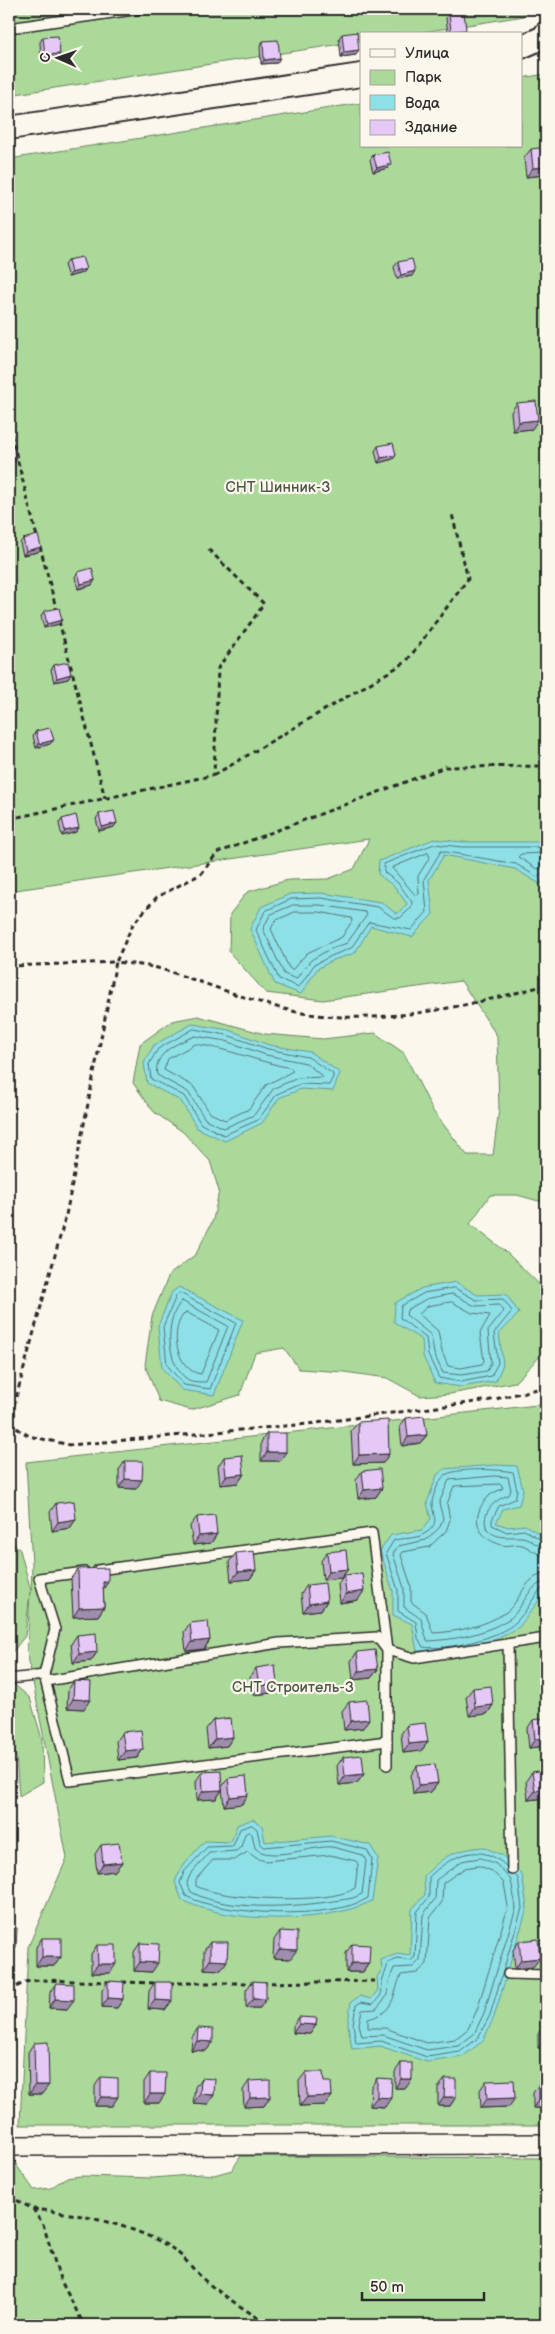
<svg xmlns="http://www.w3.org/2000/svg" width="555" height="2334" viewBox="0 0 555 2334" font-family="'Balsamiq Sans',sans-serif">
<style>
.green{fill:#aad999;stroke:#6a8262}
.water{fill:#8ee0e7;stroke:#66989c}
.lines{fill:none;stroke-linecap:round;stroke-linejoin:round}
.shore{stroke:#537376;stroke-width:1}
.service-casing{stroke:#2b2b2b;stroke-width:12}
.minor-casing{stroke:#2b2b2b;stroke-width:22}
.tertiary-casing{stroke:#2b2b2b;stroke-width:26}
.path{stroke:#2b2b2b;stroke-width:3;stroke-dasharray:5 4;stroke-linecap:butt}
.service{stroke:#fbf7ec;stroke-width:9}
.minor{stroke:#fbf7ec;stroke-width:19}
.tertiary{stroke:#fbf7ec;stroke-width:22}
.wall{fill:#c5acd4;stroke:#2b2b2b}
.shaded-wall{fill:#a08cac;stroke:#2b2b2b}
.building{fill:#e5c8f6;stroke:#2b2b2b}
.labels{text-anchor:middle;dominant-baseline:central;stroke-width:4.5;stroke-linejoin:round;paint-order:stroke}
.park-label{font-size:15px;fill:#4b5646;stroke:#fbf7ec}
</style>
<rect width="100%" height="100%" fill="#fbf7ec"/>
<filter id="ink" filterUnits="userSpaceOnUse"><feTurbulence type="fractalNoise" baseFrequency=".02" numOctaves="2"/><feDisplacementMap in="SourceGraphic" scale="10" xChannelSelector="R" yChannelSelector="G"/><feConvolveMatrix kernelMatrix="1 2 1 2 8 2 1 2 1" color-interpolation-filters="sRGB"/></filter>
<g filter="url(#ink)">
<g class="green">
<path d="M9,9h517l-2,7 -113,18h-50v7l-352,54z"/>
<path d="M546,74v1129l-29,-8h-27l-20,29 35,27 41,40v59l-31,32 -65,12 -30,2 -33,-18 -43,-6 -45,-3 -15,-21 -29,5 -15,42 -49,15 -32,-9 -14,-36 7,-49 17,-41 27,-21 17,-34 6,-29 -9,-30 -27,-29 -29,-20 -21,-29 7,-39 32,-23 26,-5 67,18 58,5 52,-6 29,20 29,58 34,44h26l6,-46 -2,-73 -36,-55 -138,19 -57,-7 -37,-41 1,-38 17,-22 41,-12 40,-1 26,-10 15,-30 -360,52v-732l352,-56v43h160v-68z"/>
<path d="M546,1404v721h-526l8,-178 39,-89 -40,-207 3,-59 -5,44 -16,20v-118l11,12 11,41 1,-27 -6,-102z"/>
<path d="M9,1680l21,18 12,41 1,43 -24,14 -3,-41 -7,-4z"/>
<path d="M241,2156l305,2v167h-537v-168h5l3,9 17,24 17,-2 14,-10 16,-2 72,2 48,-4 13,1 18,-5z"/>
</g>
<g class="water">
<path d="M434,839l28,3h84v34l-6,8 -25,-15 -71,-14 -15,25 4,34 -21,23 -41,-11 -16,27 -22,7 -16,9 -16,25 -26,-10 -25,-55 11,-22 29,-13 31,-1 60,9 16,12 10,-10 -12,-17 -17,-13 1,-13z"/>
<path d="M192,1024l37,6 40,15 41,7 30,21 -7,18 -32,-2 -22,9 -17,25 -37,18 -28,-13 -16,-27 -34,-18 -3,-20 10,-18z"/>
<path d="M456,1282l21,13 29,-1 13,19 -20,21 4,30 -7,17 -35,6 -26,-4 -12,-27 -1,-16 -28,-18 1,-19 27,-15z"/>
<path d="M179,1287l64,33 -29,75 -32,-5 -20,-22 -4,-42 14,-34z"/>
<path d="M494,1465l23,1 6,24 -4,15 -16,4 -7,14 12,4 17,-2 21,13v53l-27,36 -26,13 -40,11h-36l-5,-27 -19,-9v-24l-13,-40 11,-16 31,-5 9,-11 -4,-16 10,-28 7,-6z"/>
<path d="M253,1819l9,7 3,16 66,-6 39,9 8,13 -6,43c-47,23 -143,23 -190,-1l-7,-18c6,-16 18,-28 30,-41l26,1 6,-17z"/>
<path d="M483,1847l19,8 20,20 5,33 -33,109 -11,24 -21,16 -35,5 -47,-16 -28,3 -4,-25 3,-22 9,-6 11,3 7,-9 -1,-13 5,-7 -1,-10 16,-6 13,2 2,-47 13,-14 -1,-19c20,-21 31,-26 59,-29z"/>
</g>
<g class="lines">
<g class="shore">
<path d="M546,847h-84l-28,-3 -50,20v8l14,11 14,19 -1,6 -11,10h-6l-16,-11 -57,-9 -30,1 -26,12 -9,19 23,49 20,8 15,-22 17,-9 20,-8 18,-26 42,8 16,-18 -3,-33 17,-28 75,13 21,13 9,-4"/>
<path d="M428,853l2,4 -12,19 1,18 -3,2 -24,-28z"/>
<path d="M546,853l-25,1 -3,3 19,12 9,-2"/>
<path d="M293,905h27l45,7 2,3 -20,28 -19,7 -17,10 -15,19 -12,-5 -21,-45 7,-14z"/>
<path d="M295,912h24l32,6 1,3 -10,16 -35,16 -15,17 -3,-2 -18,-39 4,-8z"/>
<path d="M194,1029l33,6 41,14 40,8 25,17v3l-4,8 -29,-1 -23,10 -19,26 -34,15 -23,-11 -17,-28 -33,-17 -2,-15 9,-15z"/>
<path d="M195,1036l31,5 40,14 40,8 17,14 -25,1 -24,10 -20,27 -30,13 -19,-9 -17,-27 -31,-17c-4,-22 20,-32 38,-39z"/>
<path d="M196,1044c33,5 63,18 95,24l2,3 -27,14 -17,24 -24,11 -15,-7 -17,-27 -29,-16 4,-11z"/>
<path d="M455,1288l21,12 27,-1 9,12 -18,22 4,30 -7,13 -30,6 -22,-4 -11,-23 -2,-17 -26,-20 1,-12 23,-13z"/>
<path d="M180,1293l56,30 -26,66 -26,-4 -17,-20 -4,-38 13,-31z"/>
<path d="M453,1294l22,12 25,-1 4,6 -16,20 3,32 -4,8 -26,4 -18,-2 -9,-19 -3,-19 -25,-20 1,-5 19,-11z"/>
<path d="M182,1301l46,25 -22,56c-6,0 -15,0 -19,-3 -21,-15 -23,-61 -5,-78z"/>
<path d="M452,1302l20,11 18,2 -10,18 4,28 -2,3 -21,4 -13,-2 -6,-14 -4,-21 -19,-17 9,-8z"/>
<path d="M186,1312l33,18 -18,44c-25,-3 -33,-47 -15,-62z"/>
<path d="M546,1542l-22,-12 -17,2 -15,-7v-5l7,-14 16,-7 2,-9 -4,-18c-14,-3 -53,-4 -66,2 -7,3 -15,22 -15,30 1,13 9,20 -8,30 -7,5 -21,4 -30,6l-8,13 12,37v21l18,11 2,16 5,9c22,4 77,-9 93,-25 9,-9 16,-22 24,-32l6,-2"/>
<path d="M546,1548c-10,-1 -16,-11 -25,-11 -13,-1 -24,3 -34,-8 -7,-16 8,-30 22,-34l2,-5 -3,-13 -14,-1 -45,4 -10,23 4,15 -3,9 -14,13 -28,6 -5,8 11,34v19l17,12 6,22c28,-1 58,-7 82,-22 14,-9 19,-36 37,-37"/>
<path d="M546,1556c-10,-1 -15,-8 -24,-11 -6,-2 -13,2 -20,0 -26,-7 -33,-29 -13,-49 4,-4 10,-5 14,-8l-2,-4 -47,2 -7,18 3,16 -4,11 -17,16 -26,5 -2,3 10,31v16l15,11 7,20c24,-1 52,-7 72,-20 16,-11 19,-38 41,-39"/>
<path d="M252,1825l5,4 3,14 4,4 67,-6 36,9 5,9 -4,39c-36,22 -145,18 -182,-2l-6,-13 4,-11 23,-25 26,-1 7,-17z"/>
<path d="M249,1832l3,2 3,14c15,15 58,-3 77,-1 10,2 21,6 31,8l3,6 -4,33 -9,4c-45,8 -122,16 -162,-6l-4,-9 3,-8 19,-22 27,-2 5,-4 4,-13z"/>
<path d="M248,1852l8,6 9,3 65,-6 26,6 2,3 -3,24c-22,17 -135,12 -159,-2v-7l17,-19h21z"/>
<path d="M481,1858l15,6 15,16 5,28 -32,105 -10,21 -16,12 -31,4 -44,-15 -21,1 -3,-12 3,-14 14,-1 12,-14 1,-14 5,-13 19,-1 7,-7 3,-45 12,-16 1,-19 26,-19z"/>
<path d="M480,1866l12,5 12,12 4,24 -31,103 -9,19 -13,10 -28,4 -42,-15h-17v-9c28,-7 24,-23 33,-44l16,-2 10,-9 3,-46 12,-16 1,-19 22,-15z"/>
<path d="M506,1866c-25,-25 -55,-11 -77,11v20l-12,15 -2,45 -5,4 -12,-2 -10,4c-1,6 -3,10 -5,15 -4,13 4,13 -10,26l-12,-2 -5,3 -3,19 3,19 25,-2 46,16 33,-5 18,-14 12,-23 32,-107 -4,-30 -3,-3"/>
</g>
<defs>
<g id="service">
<path d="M9,28l131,-19"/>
<path d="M98,1570l274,-37 15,117v115"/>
<path d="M85,1572l-46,6 16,51 -11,46 26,106 317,-40"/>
<path d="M508,1644l4,226"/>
<path d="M9,1679l35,-4"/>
<path d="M46,1681l233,-38 98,-6 10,13 27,8 132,-20"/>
<path d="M508,1974l38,1"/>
</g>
<path id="minor" d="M9,2146l537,-2"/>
<g id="tertiary">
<path d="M521,47l23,-10 2,-4"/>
<path d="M9,128l352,-53"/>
</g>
</defs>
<use href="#service" class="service-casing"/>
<use href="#minor" class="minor-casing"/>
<use href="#tertiary" class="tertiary-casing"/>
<g class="path">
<path d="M9,426l28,111"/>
<path d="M40,546l17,66"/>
<path d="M59,621l46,177"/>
<path d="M214,775l192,-113 62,-83 -16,-65"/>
<path d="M9,819l205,-44 4,-107 46,-64 -57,-56"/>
<path d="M9,966l107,-4 17,-38 24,-27 44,-23 16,-21 228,-86 101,-1"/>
<path d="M9,1423l57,-208 50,-253c15,2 31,3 45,7 42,13 81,29 123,40 83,21 181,-2 262,-24"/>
<path d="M9,1423l20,13 41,9 238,-21 183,-24 55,-13"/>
<path d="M122,1982l36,1"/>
<path d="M169,1983h87"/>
<path d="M262,1983l113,-2"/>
<path d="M9,1991l16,-9 14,-2 72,2"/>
<path d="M9,2196l24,13 10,15 17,55 24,46"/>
<path d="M33,2209c43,4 103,16 140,40 13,9 23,25 36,35 19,15 40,28 60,41"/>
</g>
<use href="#service" class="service"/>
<use href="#minor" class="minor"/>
<use href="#tertiary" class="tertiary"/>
</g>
<g class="wall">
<path d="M449,13l14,21h-15l-2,-16z"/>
<path d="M342,34l14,21 -15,2 -2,-19z"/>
<path d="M43,37l14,22 -16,1 -1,-18z"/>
<path d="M263,41l14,22 -16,1 -1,-18z"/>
<path d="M531,149l14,26 -19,2 -2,-19z"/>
<path d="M373,155l18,9 -3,4 -15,4 -3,-12z"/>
<path d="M68,260l18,9 -4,4 -14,4 -4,-12z"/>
<path d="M398,262l14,14 -15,3 -3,-12z"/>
<path d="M517,403l15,26 -19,2 -2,-19z"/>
<path d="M378,446l18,9 -3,4 -15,4 -3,-12z"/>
<path d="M23,539l15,13 -15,3 -3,-12z"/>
<path d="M78,572l17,8 -3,5 -14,4 -3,-12z"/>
<path d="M44,611l15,13 -15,4 -3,-12z"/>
<path d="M54,665l17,9 -3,5 -14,3 -3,-12z"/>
<path d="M36,731l14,13 -14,4 -3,-12z"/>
<path d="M99,814l15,13 -15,4 -3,-12z"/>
<path d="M62,819l14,13 -14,4 -3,-12z"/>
<path d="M406,1418l21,17 -7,8 -18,3 -2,-19z"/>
<path d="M358,1422l31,32 -6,9 -30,1 -2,-33z"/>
<path d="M267,1433l13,28h-19v-19z"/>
<path d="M546,1456v37h-1l-3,-31z"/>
<path d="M224,1457l20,17 -6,9 -18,2 -2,-19z"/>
<path d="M125,1461l11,28 -17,-1v-18z"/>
<path d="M362,1471l20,17 -6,9 -18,2 -2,-19z"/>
<path d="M56,1503l20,16 -6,9 -18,3 -2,-19z"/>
<path d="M197,1517l20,17 -6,9 -18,2 -3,-19z"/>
<path d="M327,1552l21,17 -7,9 -18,2 -2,-19z"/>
<path d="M236,1553l20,17 -6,9 -19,2 -2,-19z"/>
<path d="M78,1569l30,13 -5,7 1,18 -6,9 -25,1 -2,-39z"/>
<path d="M344,1575l14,25 -18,3 -2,-19z"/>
<path d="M307,1585l20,16 -6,9 -18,2 -2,-18z"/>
<path d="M190,1623l20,17 -6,9 -18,2 -2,-19z"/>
<path d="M77,1635l20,17 -6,9 -18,2 -2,-19z"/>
<path d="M357,1652l21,17 -7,9 -18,2 -2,-19z"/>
<path d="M256,1668l21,16 -6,9 -18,2 -3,-18z"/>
<path d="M74,1681l10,28 -17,-1 1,-18z"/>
<path d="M473,1688l20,17 -6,9 -18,2 -3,-19z"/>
<path d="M349,1702l14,26 -19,2 -2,-19z"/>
<path d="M213,1720l20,17 -6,9 -19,2 -2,-19z"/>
<path d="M533,1720l13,26 -17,2 -2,-19z"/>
<path d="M407,1725l21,17 -7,9 -18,2 -2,-19z"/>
<path d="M122,1732l21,17 -6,9 -19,2 -2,-19z"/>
<path d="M343,1757l21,17 -7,9 -18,2 -2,-19z"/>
<path d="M417,1766l21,17 -7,9 -18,2 -2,-19z"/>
<path d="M202,1772l20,15 6,-9 20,17 -6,9 -18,2 -2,-18v2l-6,9 -19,1 -1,-19z"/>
<path d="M532,1772l14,26 -18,2 -2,-19z"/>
<path d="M101,1845l21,17 -7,9 -18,2 -2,-19z"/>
<path d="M546,1883v16l-1,-14z"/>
<path d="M280,1931l10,28 -17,-1 1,-18z"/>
<path d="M42,1938l19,19 -7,9h-18v-19z"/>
<path d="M519,1941l14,26 -18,2 -2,-19z"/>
<path d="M210,1942l11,28 -17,-1v-18z"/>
<path d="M140,1943l12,29 -18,-1v-19z"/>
<path d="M352,1944l17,19 -6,9h-17v-19z"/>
<path d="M97,1945l13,28h-19v-19z"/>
<path d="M108,1981l15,18 -6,9 -15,-1v-17z"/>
<path d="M253,1981l7,27h-14v-18z"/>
<path d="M155,1982l10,28 -17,-1 1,-18z"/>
<path d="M56,1983l11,26 -18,-1 1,-16z"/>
<path d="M299,2017l17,8 -6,9 -17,-1v-7z"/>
<path d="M544,2025l2,23h-8v-14z"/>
<path d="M198,2028l15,14 -7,9 -15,-1 1,-13z"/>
<path d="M34,2043l8,51h-13l-1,-42z"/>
<path d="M401,2063l5,25h-11v-16z"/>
<path d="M306,2072l18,10 8,14 -7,9 -25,1 -1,-25z"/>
<path d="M150,2073l9,30h-15v-21z"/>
<path d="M101,2077l11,29h-17v-20z"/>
<path d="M201,2078l13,17 -6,9 -15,-1 2,-16z"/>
<path d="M377,2078l8,29 -15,-1 1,-19z"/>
<path d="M445,2079l11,18 -6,9h-12v-18z"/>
<path d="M249,2081l21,16 -6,9 -20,1 -1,-17z"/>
<path d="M486,2081l23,26 -28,1 -1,-18z"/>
<path d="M539,2084l7,24h-13v-15z"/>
</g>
<g class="shaded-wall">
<path d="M466,30l-3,4h-14l2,-3z"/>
<path d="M359,50l-3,5 -15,2 3,-5z"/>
<path d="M60,54l-3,5 -16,1 4,-5z"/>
<path d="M280,58l-3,5 -16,1 3,-4z"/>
<path d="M391,164l-3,4 -15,4 4,-4z"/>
<path d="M546,167v6l-1,2 -19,2 7,-9z"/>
<path d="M86,269l-4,4 -14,4 3,-4z"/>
<path d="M415,271l-3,5 -15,3 4,-4z"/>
<path d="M538,420l-6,9 -19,2 6,-9z"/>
<path d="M396,455l-3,4 -15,4 3,-5z"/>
<path d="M17,458l-4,5 -4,1v-4z"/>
<path d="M41,547l-3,5 -15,3 3,-4z"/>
<path d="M95,580l-3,5 -14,4 3,-5z"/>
<path d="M62,620l-3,4 -15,4 3,-4z"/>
<path d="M71,674l-3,5 -14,3 3,-4z"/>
<path d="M54,740l-4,4 -14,4 3,-4z"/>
<path d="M117,823l-3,4 -15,4 3,-4z"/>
<path d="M79,828l-3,4 -14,4 3,-5z"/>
<path d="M427,1435l-7,8 -18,3 6,-9z"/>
<path d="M267,1452h19l-6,9h-19z"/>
<path d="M389,1454l-6,9 -30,1 6,-9z"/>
<path d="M244,1474l-6,9 -18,2 6,-9z"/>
<path d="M125,1479l17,1 -6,9 -17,-1z"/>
<path d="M382,1488l-6,9 -18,2 6,-9z"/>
<path d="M76,1519l-6,9 -18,3 6,-9z"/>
<path d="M217,1534l-6,9 -18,2 6,-9z"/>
<path d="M348,1569l-7,9 -18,2 6,-9z"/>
<path d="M256,1570l-6,9 -19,2 7,-9z"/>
<path d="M103,1582h5l-6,9z"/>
<path d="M364,1591l-6,9 -18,3 6,-9z"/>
<path d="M327,1601l-6,9 -18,2 6,-8z"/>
<path d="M104,1607l-6,9 -25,1 6,-9z"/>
<path d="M210,1640l-6,9 -18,2 6,-9z"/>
<path d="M97,1652l-6,9 -18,2 6,-9z"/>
<path d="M378,1669l-7,9 -18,2 6,-9z"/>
<path d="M277,1684l-6,9 -18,2 6,-9z"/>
<path d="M73,1699l17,1 -6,9 -17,-1z"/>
<path d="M493,1705l-6,9 -18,2 6,-9z"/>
<path d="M369,1719l-6,9 -19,2 7,-9z"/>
<path d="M233,1737l-6,9 -19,2 7,-9z"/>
<path d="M546,1738v8l-17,2 6,-9z"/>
<path d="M428,1742l-7,9 -18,2 6,-9z"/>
<path d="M143,1749l-6,9 -19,2 7,-9z"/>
<path d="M364,1774l-7,9 -18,2 6,-9z"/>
<path d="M438,1783l-7,9 -18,2 6,-9z"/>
<path d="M546,1789v9l-18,2 7,-9z"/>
<path d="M222,1790l-6,9 -19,1 6,-9z"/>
<path d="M248,1795l-6,9 -18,2 6,-9z"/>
<path d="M122,1862l-7,9 -18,2 6,-9z"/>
<path d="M9,1947h7l-6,9h-1z"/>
<path d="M280,1949l17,1 -7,9 -17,-1z"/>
<path d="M42,1957h19l-7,9h-18z"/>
<path d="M540,1958l-7,9 -18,2 6,-9z"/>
<path d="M210,1960l17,1 -6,9 -17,-1z"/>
<path d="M140,1962l18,1 -6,9 -18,-1z"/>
<path d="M352,1963h17l-6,9h-17z"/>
<path d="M98,1964h18l-6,9h-19z"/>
<path d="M108,1998l15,1 -6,9 -15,-1z"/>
<path d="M55,1999l19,1 -7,9 -18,-1z"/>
<path d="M253,1999h13l-6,9h-14z"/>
<path d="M155,2000l17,1 -7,9 -17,-1z"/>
<path d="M299,2024l17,1 -6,9 -17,-1z"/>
<path d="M544,2039h2v9h-8z"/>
<path d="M197,2041l16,1 -7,9 -15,-1z"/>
<path d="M401,2079h11l-6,9h-11z"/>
<path d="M35,2085h14l-7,9h-13z"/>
<path d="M150,2094h15l-6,9h-15z"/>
<path d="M200,2094l14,1 -6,9 -15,-1z"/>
<path d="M332,2096l-7,9 -25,1 7,-9z"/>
<path d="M101,2097h17l-6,9h-17z"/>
<path d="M270,2097l-6,9 -20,1 6,-9z"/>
<path d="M377,2097l14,1 -6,9 -15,-1z"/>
<path d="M444,2097h12l-6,9h-12z"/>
<path d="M515,2098l-6,9 -28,1 6,-9z"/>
<path d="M539,2099l7,1v8h-13z"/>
</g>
<g class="building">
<path d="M464,12l2,18 -15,1 -2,-18z"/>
<path d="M357,32l2,18 -15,2 -2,-18z"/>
<path d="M58,36l2,18 -15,1 -2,-18z"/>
<path d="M278,40l2,18 -16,2 -1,-19z"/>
<path d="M546,147v20l-13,1 -2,-19z"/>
<path d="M388,152l3,12 -14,4 -4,-13z"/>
<path d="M82,257l4,12 -15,4 -3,-13z"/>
<path d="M412,259l3,12 -14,4 -3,-13z"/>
<path d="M536,401l2,19 -19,2 -2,-19z"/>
<path d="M393,443l3,12 -15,3 -3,-12z"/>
<path d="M13,446l4,12 -8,2v-13z"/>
<path d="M38,535l3,12 -15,4 -3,-12z"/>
<path d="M92,568l3,12 -14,4 -3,-12z"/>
<path d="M59,608l3,12 -15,4 -3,-13z"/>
<path d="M68,662l3,12 -14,4 -3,-13z"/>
<path d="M50,728l4,12 -15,4 -3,-13z"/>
<path d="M114,811l3,12 -15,4 -3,-13z"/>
<path d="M76,815l3,13 -14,3 -3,-12z"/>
<path d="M424,1416l3,19 -19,2 -2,-19z"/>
<path d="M388,1420l1,34 -30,1 -1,-33z"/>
<rect x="267" y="1433" width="19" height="19"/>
<path d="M242,1455l2,19 -18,2 -2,-19z"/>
<path d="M125,1461h18l-1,19 -17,-1z"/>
<path d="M380,1469l2,19 -18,2 -2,-19z"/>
<path d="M74,1501l2,18 -18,3 -2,-19z"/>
<path d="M215,1515l2,19 -18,2 -2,-19z"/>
<path d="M346,1550l2,19 -19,2 -2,-19z"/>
<path d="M254,1551l2,19 -18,2 -2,-19z"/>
<path d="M108,1568v14h-5l1,25 -25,1 -1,-39z"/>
<path d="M362,1573l2,18 -18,3 -2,-19z"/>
<path d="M325,1583l2,18 -18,3 -2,-19z"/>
<path d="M208,1621l2,19 -18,2 -2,-19z"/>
<path d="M96,1633l1,19 -18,2 -2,-19z"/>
<path d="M375,1650l3,19 -19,2 -2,-19z"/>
<path d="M275,1665l2,19 -18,2 -3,-18z"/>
<path d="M74,1681l17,1 -1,18 -17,-1z"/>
<path d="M491,1686l2,19 -18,2 -2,-19z"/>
<path d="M367,1700l2,19 -18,2 -2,-19z"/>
<path d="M231,1718l2,19 -18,2 -2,-19z"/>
<path d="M546,1718v20l-11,1 -2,-19z"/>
<path d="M425,1723l3,19 -19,2 -2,-19z"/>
<path d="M141,1730l2,19 -18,2 -3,-19z"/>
<path d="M362,1755l2,19 -19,2 -2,-19z"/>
<path d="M435,1764l3,19 -19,2 -2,-19z"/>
<path d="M546,1770v19l-11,2 -3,-19z"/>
<path d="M221,1771l1,19 -19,1 -1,-19z"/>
<path d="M246,1776l2,19 -18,2 -2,-19z"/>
<path d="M119,1843l3,19 -19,2 -2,-19z"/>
<path d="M9,1928h8l-1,19h-7z"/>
<path d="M280,1931l17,1v18l-17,-1z"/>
<rect x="42" y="1938" width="19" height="19"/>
<path d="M538,1939l2,19 -19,2 -2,-19z"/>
<path d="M210,1942h18l-1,19 -17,-1z"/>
<path d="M140,1943l19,1 -1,19 -18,-1z"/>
<path d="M352,1944l18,1 -1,18h-17z"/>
<path d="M97,1945h19v19h-18z"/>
<path d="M108,1981l16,1 -1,17 -15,-1z"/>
<path d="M253,1981l13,1v17h-13z"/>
<path d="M155,1982h17v19l-17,-1z"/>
<path d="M56,1983l18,1v16l-19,-1z"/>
<path d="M299,2017l18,1 -1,7 -17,-1z"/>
<rect x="544" y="2025" width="2" height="14"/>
<path d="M198,2028l15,1v13l-16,-1z"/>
<path d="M48,2042l1,43h-14l-1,-42z"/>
<rect x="401" y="2063" width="11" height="16"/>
<path d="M306,2072h17l1,10h7l1,14 -25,1z"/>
<path d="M150,2073h16l-1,21h-15z"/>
<path d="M101,2077l17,1v19h-17z"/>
<path d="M201,2078l14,1 -1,16 -14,-1z"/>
<path d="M377,2078l15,1 -1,19 -14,-1z"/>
<path d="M445,2079h11v18h-12z"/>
<path d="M270,2080v17l-20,1 -1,-17z"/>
<path d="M514,2080l1,18 -28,1 -1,-18z"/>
<path d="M539,2084h7v16l-7,-1z"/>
</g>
</g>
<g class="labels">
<g class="park-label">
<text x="278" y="487">СНТ Шинник-3</text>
<text x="293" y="1687">СНТ Строитель-3</text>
</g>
</g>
<rect width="555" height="2334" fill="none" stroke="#fbf7ec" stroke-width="30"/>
<rect x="15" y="15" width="525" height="2304" fill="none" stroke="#2b2b2b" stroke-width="2" filter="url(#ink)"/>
<rect x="360" y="32" width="162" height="115" fill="#fbf7ec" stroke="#a8a59f"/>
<rect x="370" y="49" width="25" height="8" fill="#fbf7ec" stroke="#a8a59f"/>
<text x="405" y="58" font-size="15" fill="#2b2b2b">Улица</text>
<rect x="370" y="70" width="25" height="15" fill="#aad999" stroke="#a8a59f"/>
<text x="405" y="82" font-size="15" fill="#2b2b2b">Парк</text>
<rect x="370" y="95" width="25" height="15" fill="#8ee0e7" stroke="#a8a59f"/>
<text x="405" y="108" font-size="15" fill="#2b2b2b">Вода</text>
<rect x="370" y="120" width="25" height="15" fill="#e5c8f6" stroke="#a8a59f"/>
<text x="405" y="132" font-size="15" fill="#2b2b2b">Здание</text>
<g transform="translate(58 58) rotate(272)" stroke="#fbf7ec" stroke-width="4" paint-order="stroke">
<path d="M0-4L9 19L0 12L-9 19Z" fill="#2b2b2b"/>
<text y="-8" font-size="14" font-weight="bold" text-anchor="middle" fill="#2b2b2b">С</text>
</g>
<path d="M362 2292v8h122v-8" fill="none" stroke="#2b2b2b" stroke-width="2.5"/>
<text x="370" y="2292" font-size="15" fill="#2b2b2b" stroke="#fbf7ec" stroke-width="4" paint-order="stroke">50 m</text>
</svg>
